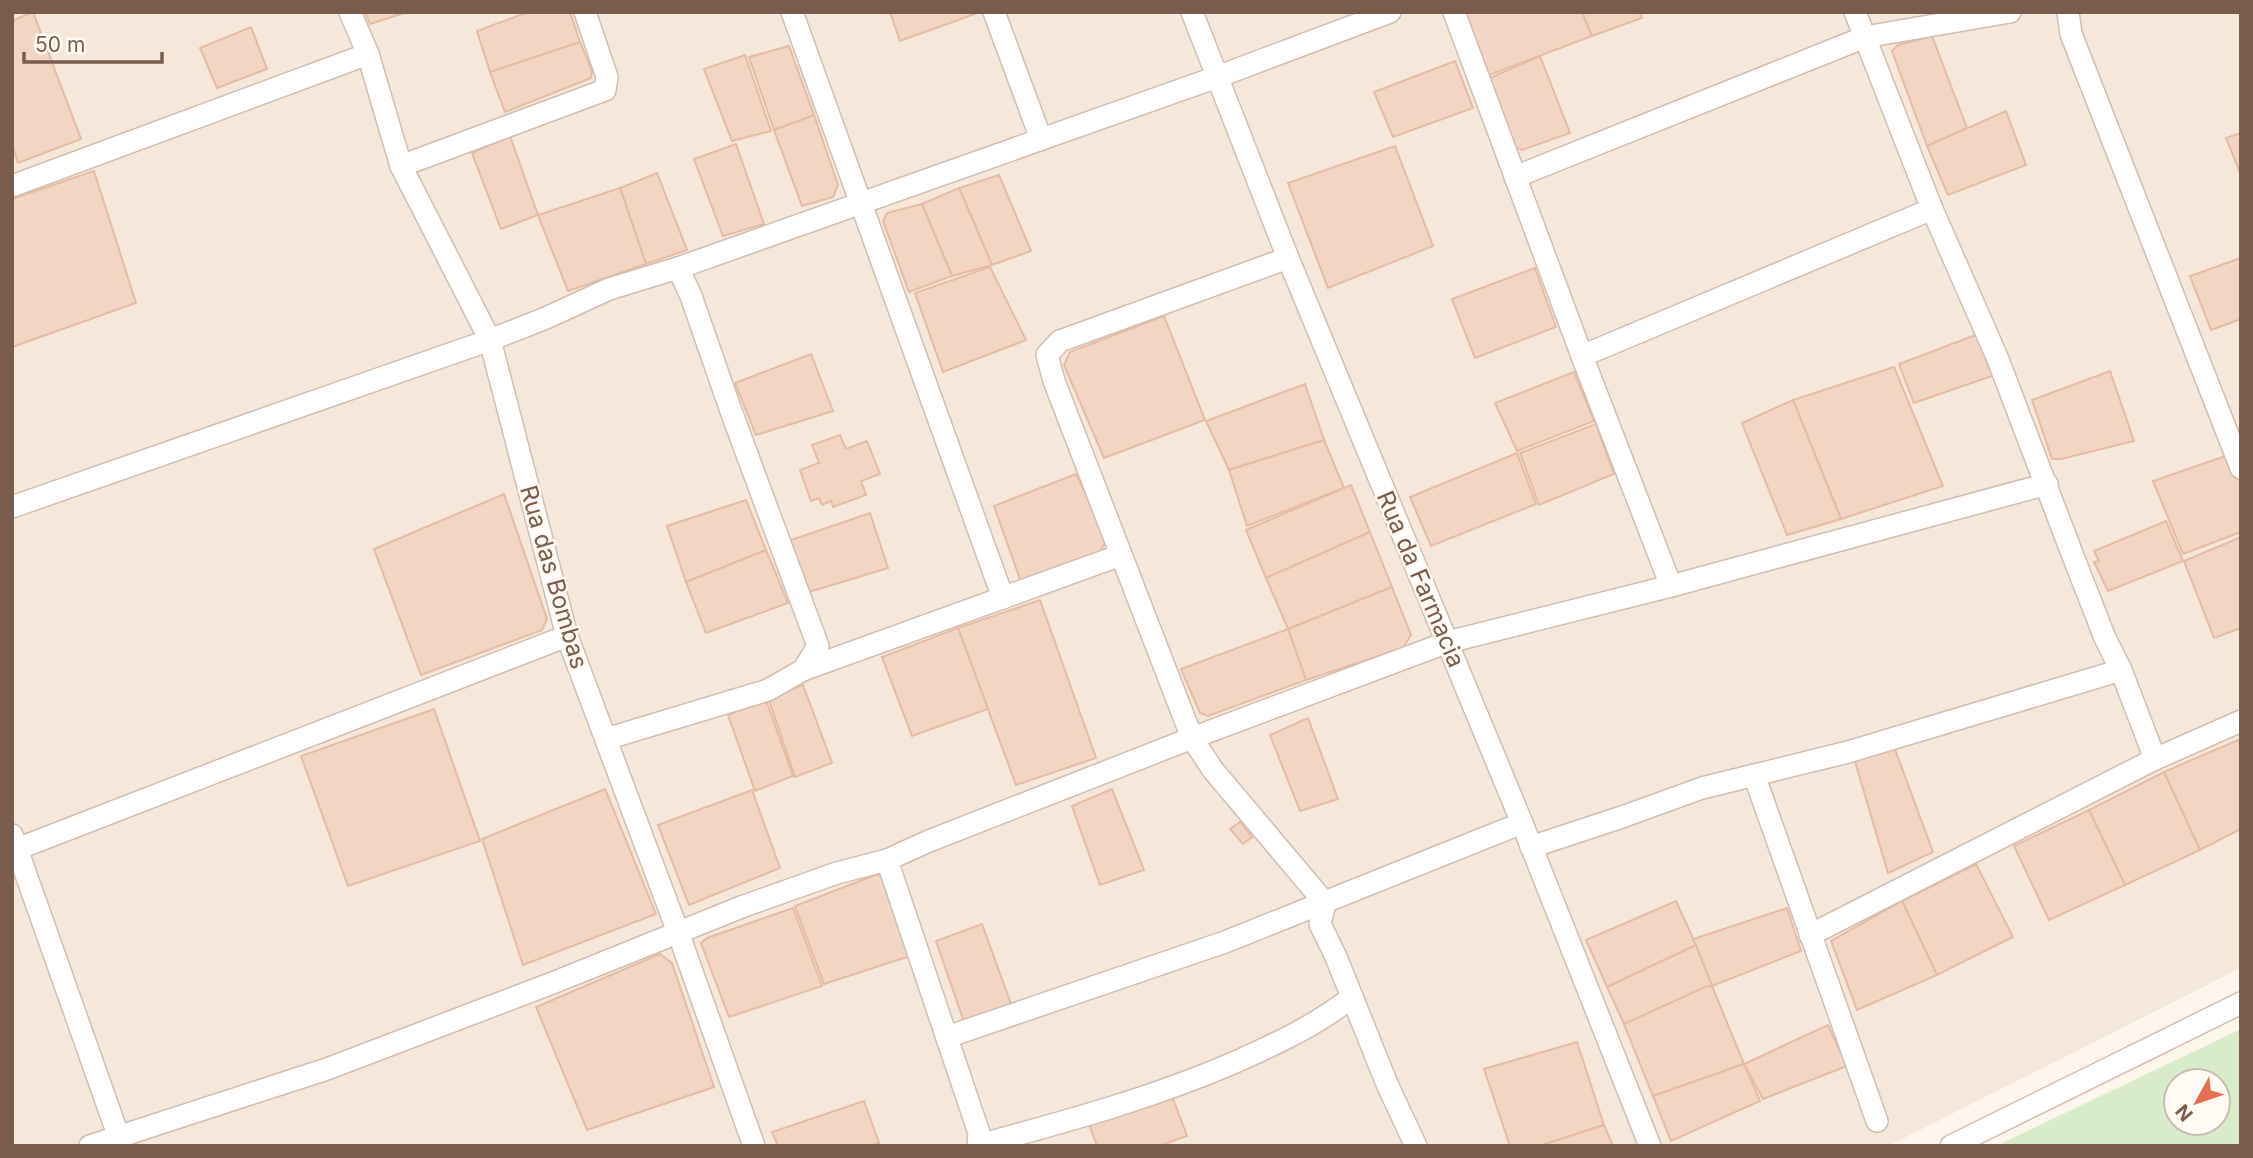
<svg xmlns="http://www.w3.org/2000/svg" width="2253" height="1158" viewBox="0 0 2253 1158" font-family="Inter,sans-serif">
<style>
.residential{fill:#f5e8da}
.green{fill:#d8ecc9;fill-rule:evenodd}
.building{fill:#f3d5c3;stroke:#e6bba3;stroke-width:2}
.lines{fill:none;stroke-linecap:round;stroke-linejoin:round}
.street-casing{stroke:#d1beb0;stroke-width:24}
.street{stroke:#fff;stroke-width:21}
.labels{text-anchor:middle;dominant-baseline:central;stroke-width:5;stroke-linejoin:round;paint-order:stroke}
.street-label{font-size:24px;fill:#7a5c4d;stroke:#fffaf3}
</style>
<rect width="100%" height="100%" fill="#fdf6ec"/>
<path class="residential" d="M12,12h2229v956l-353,178h-1876z"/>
<path class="green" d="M2241,1029v117h-245zM2176,1081h42v42h-42z"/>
<g class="building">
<path d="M33,12l48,127 -63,24 -6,-18v-124z"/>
<path d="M365,12h42l-37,12z"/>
<path d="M528,12h42l10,30 -90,30 -13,-41z"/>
<path d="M890,12h84l1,2 -75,27z"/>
<path d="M1463,12h119l10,24 -103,39z"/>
<path d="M1582,12h58l2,6 -50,18z"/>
<path d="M251,27l16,42 -50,19 -17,-40z"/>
<path d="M1932,36l35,92 -40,18 -35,-95 6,-6z"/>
<path d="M580,42l12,29 -1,7 -86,34 -15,-40z"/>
<path d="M789,46l25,69 -40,15 -25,-73z"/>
<path d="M745,55l26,76 -39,10 -28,-72z"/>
<path d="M1540,56l30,77 -48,17 -7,-3 -25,-69z"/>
<path d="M1455,61l18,47 -80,29 -19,-45z"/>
<path d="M2006,111l20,54 -78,30 -21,-49z"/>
<path d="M814,115l24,70 -5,12 -31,9 -28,-76z"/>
<path d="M2241,133v42l-15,-37z"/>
<path d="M510,136l28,79 -37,14 -29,-76z"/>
<path d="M736,144l28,80 -41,12 -29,-77z"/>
<path d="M1395,146l38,100 -105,42 -40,-105z"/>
<path d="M94,171l42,132 -124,44v-148z"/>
<path d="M657,173l30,77 -41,14 -26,-76z"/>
<path d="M999,175l32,76 -39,14 -33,-77z"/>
<path d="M620,188l26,76 -78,27 -30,-76z"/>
<path d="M959,188l33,77 -40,11 -30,-72z"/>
<path d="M922,204l30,72 -43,16 -26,-71 4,-8z"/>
<path d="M2241,258v61l-30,11 -21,-54z"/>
<path d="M990,267l36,73 -83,32 -28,-79z"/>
<path d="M1535,268l21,59 -81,31 -23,-59z"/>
<path d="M1164,316l41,104 -101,38 -40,-93 6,-13z"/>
<path d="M1978,334l17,41 -81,28 -15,-39z"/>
<path d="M811,354l22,57 -77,24 -21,-52z"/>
<path d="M1894,367l49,119 -102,33 -48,-119z"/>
<path d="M2110,371l24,70 -73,18h-9l-20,-59z"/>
<path d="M1574,372l20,49 -77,30 -22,-48z"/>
<path d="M1305,384l19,56 -95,30 -23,-49z"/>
<path d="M1793,400l48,119 -54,16 -45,-112z"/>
<path d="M1596,424l18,50 -75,31 -19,-52z"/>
<path d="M840,435l6,14 21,-8 13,33 -19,7 5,14 -33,12 -2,-6 -9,4 -3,-7 -8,3 -11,-31 19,-7 -7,-18z"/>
<path d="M1324,440l20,48 -97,38 -18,-56z"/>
<path d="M1517,453l19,51 -105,42 -21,-49z"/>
<path d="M2231,454l10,28v50l-58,22 -30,-73z"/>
<path d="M1076,474l32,65 -9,14 -78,29 -27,-76z"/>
<path d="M1351,485l19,47 -104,46 -20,-48z"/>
<path d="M504,494l43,125 -5,11 -121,45 -47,-126z"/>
<path d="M746,500l20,50 -80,32 -19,-56z"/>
<path d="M870,513l18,55 -79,24 -21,-51z"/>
<path d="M2166,521l17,40 -75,30 -14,-29 5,-1 -5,-10z"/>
<path d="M1370,532l22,55 -104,42 -22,-51z"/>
<path d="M2241,537v91l-27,10 -30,-77z"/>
<path d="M766,550l22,53 -82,30 -20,-51z"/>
<path d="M1392,587l19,48 -8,13 -97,32 -18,-51z"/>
<path d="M1040,600l56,158 -80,27 -58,-157z"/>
<path d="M958,628l30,81 -76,27 -30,-79z"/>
<path d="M1288,629l18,51 -98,36 -8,-3 -19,-44z"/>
<path d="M803,685l29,78 -37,14 -27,-80z"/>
<path d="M766,700l27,76 -38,15 -27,-76z"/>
<path d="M434,709l46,132 -132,45 -47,-130z"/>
<path d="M1308,718l30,81 -38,12 -30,-76z"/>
<path d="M2238,740l3,6v83l-41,21 -36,-78z"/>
<path d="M1893,744l40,108 -45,21 -34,-115z"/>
<path d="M2164,772l36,78 -75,35 -36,-75z"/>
<path d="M605,789l51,125 -133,51 -41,-126z"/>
<path d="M1112,789l32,81 -44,15 -28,-79z"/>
<path d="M752,790l28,78 -91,37 -31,-80z"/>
<path d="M2089,810l36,75 -76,35 -35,-74z"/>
<path d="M1240,822l12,15 -9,7 -13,-15z"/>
<path d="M1976,864l37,73 -76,38 -35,-74z"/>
<path d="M878,874l7,5 28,76 -89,29 -29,-78z"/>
<path d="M1676,901l20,44 -89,42 -21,-47z"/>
<path d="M1902,901l35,74 -80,35 -26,-69z"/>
<path d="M793,908l29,78 -93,31 -28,-74 6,-5z"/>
<path d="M1787,908l14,43 -89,35 -19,-47z"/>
<path d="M982,924l29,80 -47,18 -28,-81z"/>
<path d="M1696,945l16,41 -88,38 -17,-37z"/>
<path d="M660,954l12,9 42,124 -127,43 -51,-123z"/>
<path d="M1712,986l32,78 -91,32 -29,-72 81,-37z"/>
<path d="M1828,1025l19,41 -84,33 -19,-35z"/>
<path d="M1577,1042l27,83 -65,21h-29l-26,-77z"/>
<path d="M1744,1064l16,37 -89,40 -18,-45z"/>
<path d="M1172,1096l15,40 -28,10h-62l-8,-22z"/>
<path d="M864,1101l15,42 -8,3h-93l-6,-14z"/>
<path d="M1604,1125l9,21h-74z"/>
</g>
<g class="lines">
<defs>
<g id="street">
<path d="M350,12l18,42 33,112 89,174 77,296 111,296 76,214"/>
<path d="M792,12l211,586"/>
<path d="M994,12l47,127"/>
<path d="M1192,12l96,246 234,565 128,323"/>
<path d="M1454,12l128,344 89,230"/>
<path d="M1855,12l77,197 65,148 76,199 32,82 16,32 34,89 86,-38"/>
<path d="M2068,12l3,22 170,434"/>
<path d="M401,166l204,-76 2,-13 -22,-65"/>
<path d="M1515,177l350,-140 145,-25"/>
<path d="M12,186l356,-132"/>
<path d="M1288,258l-228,83 -13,14 7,26 138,357 256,-96 223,-56 376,-102"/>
<path d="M678,268l539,-191 173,-65"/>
<path d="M1582,356l350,-147"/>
<path d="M12,507l478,-167 56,-22 63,-29 69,-21 13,28 40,115 87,235 -15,24 -35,20 -162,49"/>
<path d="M803,670l318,-115"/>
<path d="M1754,775l123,346"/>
<path d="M12,835l110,311"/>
<path d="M1531,847l91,-30 80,-29 146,-36 273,-82"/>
<path d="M12,851l555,-215"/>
<path d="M887,860l42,-19 263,-103 21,32 112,133 -5,21 16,33 51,127 29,62"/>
<path d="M1810,935l345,-176"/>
<path d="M947,1037l278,-95 297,-119"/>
<path d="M979,1145c89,-24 177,-48 261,-85 40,-18 78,-36 112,-63"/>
<path d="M90,1146l237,-77 228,-87 189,-76 93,-33 50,-13 92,273 -1,13"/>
<path d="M1951,1146l290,-143"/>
</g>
</defs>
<use href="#street" class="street-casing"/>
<use href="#street" class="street"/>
</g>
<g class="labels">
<g class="street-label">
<text transform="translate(554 577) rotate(74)">Rua das Bombas</text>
<text transform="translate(1421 579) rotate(67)">Rua da Farmacia</text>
</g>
</g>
<rect width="2253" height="1158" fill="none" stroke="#7a5c4d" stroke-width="28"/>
<g transform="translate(2197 1102) rotate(230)"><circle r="33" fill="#fffaf3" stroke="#cabbb1" stroke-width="2"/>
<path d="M0-5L12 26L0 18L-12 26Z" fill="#e76f51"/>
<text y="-10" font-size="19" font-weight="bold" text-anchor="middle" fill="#7a5c4d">N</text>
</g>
<path d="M24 52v10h138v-10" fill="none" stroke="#7a5c4d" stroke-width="3.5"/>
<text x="35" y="52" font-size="21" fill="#7a5c4d" stroke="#fffaf3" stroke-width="5" paint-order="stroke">50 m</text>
</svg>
